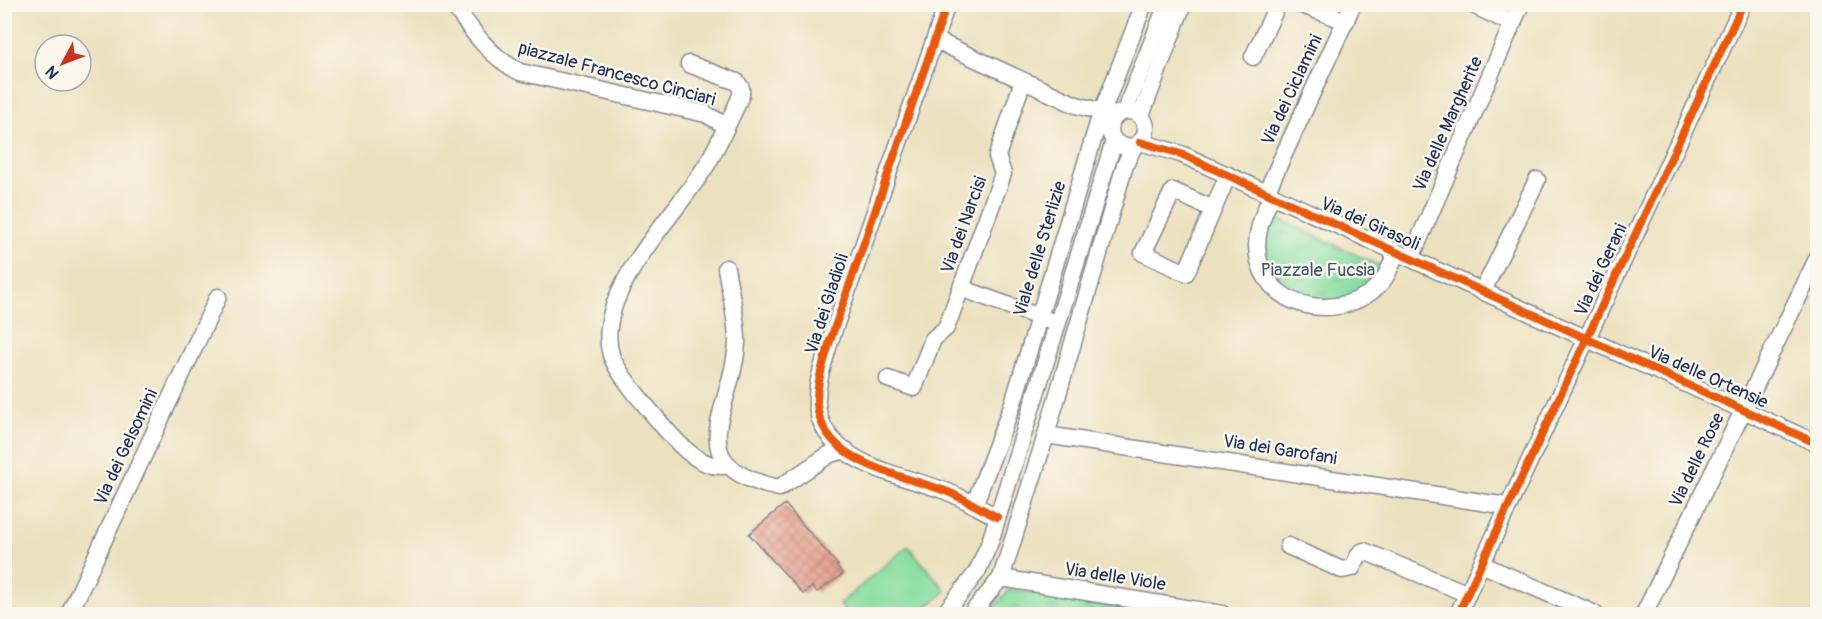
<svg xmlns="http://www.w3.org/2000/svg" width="1822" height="619" viewBox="0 0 1822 619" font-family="Pangolin,sans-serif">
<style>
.grass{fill:url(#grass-tufts);stroke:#528680;stroke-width:1.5}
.pitch{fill:#88dea1;stroke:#528680;stroke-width:1.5}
.building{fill:url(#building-cross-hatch)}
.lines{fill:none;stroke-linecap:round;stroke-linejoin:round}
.minor-casing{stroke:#84888e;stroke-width:19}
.minor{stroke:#fff;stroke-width:16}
.cycleway-casing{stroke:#fbf7ec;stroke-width:11}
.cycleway{stroke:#e8590c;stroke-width:8}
.labels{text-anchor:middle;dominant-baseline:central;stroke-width:5;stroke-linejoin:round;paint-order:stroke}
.street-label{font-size:18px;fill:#1b2f5e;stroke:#fbf7ec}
.park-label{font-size:18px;fill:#365b6f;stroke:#fbf7ec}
</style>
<defs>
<pattern id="grass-tufts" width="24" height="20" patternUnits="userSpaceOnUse" patternTransform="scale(1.5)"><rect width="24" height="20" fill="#88dea1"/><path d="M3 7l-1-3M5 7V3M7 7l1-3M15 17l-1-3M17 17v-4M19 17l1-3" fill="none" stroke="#75bf8d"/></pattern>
<pattern id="building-cross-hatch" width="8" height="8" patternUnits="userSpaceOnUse" patternTransform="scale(1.5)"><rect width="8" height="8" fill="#e39684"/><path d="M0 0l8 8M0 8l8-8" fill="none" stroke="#b77b6f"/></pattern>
</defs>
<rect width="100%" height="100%" fill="#fbf7ec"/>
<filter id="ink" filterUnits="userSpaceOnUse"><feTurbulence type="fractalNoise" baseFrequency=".0167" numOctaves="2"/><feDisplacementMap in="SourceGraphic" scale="12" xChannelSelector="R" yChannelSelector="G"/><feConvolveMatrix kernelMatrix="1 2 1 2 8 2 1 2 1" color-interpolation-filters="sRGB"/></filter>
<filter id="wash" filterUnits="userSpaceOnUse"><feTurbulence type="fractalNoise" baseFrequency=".008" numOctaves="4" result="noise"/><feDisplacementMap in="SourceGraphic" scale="24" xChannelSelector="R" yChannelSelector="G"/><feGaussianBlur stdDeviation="1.35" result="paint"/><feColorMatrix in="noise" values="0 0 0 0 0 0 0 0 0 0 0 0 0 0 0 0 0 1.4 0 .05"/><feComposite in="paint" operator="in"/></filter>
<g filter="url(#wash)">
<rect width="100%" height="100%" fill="#ece1bf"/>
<g class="grass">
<path d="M1268,214l115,53c-9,13 -22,28 -37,33 -29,10 -76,-13 -82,-45 -2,-12 3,-29 4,-41z"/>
<path d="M1010,589l144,25h-166z"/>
</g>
<path class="pitch" d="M908,546l38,45 -28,23h-70l-9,-10z"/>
<g id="blocks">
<path class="building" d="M785,504l53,61 -2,1 7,8 -26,18 -5,-5 -9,7 -54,-60z"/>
</g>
</g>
<g filter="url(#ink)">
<use href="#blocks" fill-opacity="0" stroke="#84888e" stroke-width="1.5"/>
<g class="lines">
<defs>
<g id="minor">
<path d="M453,4c19,27 37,53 67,68l186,42 20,12"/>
<path d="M947,4l-117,337c-6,21 -14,42 -13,63 5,61 88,71 131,88 17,7 33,17 49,25"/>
<path d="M1299,4l47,17"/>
<path d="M1471,4l42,20"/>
<path d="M935,40l141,65 39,10"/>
<path d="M1253,57l25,-53"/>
<path d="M689,64l48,18 4,6v7c-9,22 -21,45 -32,66 -30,52 -117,131 -98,194 6,19 38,54 51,70 16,19 41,47 67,40"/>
<path d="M1023,81l-26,75 6,18 -42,114 89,33"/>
<circle cx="1128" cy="129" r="18"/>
<path d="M1125,111l42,-107"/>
<path d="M1141,116l42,-112"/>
<path d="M1140,142l41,12 637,290"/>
<path d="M1266,193l87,-189"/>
<path d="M1272,195c-10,21 -19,43 -13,66 14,53 86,59 120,24 9,-9 13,-22 17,-33"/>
<path d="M1213,209l-40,-18 -30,62 43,20 42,-98"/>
<path d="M1411,258l110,-254"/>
<path d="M726,268c4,24 11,50 11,74 -3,66 -62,124 42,146l51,-34 16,-4"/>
<path d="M1483,291l54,-111"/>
<path d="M888,379l26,9 19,-49 13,-11 15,-40"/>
<path d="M1046,435l461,71"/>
<path d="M974,505l39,-102 86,-283 45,-116"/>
<path d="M1288,546l54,24 10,-2 8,-15 4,-2 104,43"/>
<path d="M1481,564l114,50"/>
<path d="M1001,578l221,36"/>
<path d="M69,614l149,-317"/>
<path d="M944,614l33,-42 13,-30 124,-401"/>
<path d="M971,614l30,-36 45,-143 79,-270 9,-19"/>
<path d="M1458,614l285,-610"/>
<path d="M1644,614l174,-357"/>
</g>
</defs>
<use href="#minor" class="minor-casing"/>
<use href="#minor" class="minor"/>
<defs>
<g id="cycleway">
<path d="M947,4l-117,337c-6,21 -14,42 -13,63 5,61 88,71 131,88 17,7 33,17 49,25"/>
<path d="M1140,142l41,12 637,290"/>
<path d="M1458,614l285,-610"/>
</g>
</defs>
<use href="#cycleway" class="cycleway-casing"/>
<use href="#cycleway" class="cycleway"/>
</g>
</g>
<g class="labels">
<g class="street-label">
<text transform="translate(617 74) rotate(15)">piazzale Francesco Cinciari</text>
<text transform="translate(1292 90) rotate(-65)">Via dei Ciclamini</text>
<text transform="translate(1448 124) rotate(-66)">Via delle Margherite</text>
<text transform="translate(1370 224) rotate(24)">Via dei Girasoli</text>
<text transform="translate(964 225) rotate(-70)">Via dei Narcisi</text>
<text transform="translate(1040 249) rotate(-73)">Viale delle Sterlizie</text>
<text transform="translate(1601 270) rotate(-65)">Via dei Gerani</text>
<text transform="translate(827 304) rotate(-72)">Via dei Gladioli</text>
<text transform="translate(1708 377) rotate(24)">Via delle Ortensie</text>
<text transform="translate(126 447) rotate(-65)">Via dei Gelsomini</text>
<text transform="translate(1280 450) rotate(9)">Via dei Garofani</text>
<text transform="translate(1697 460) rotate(-64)">Via delle Rose</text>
<text transform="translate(1115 577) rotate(9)">Via delle Viole</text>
</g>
<g class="park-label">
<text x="1318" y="270">Piazzale Fucsia</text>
</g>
</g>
<rect width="1822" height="619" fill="none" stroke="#fbf7ec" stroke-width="24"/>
<g transform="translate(63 63) rotate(229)"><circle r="28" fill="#fbf7ec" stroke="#a1a7b3" stroke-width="1.5"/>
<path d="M0-4.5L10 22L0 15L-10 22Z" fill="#c8321e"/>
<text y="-9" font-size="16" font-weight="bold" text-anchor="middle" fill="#1b2f5e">N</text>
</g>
</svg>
